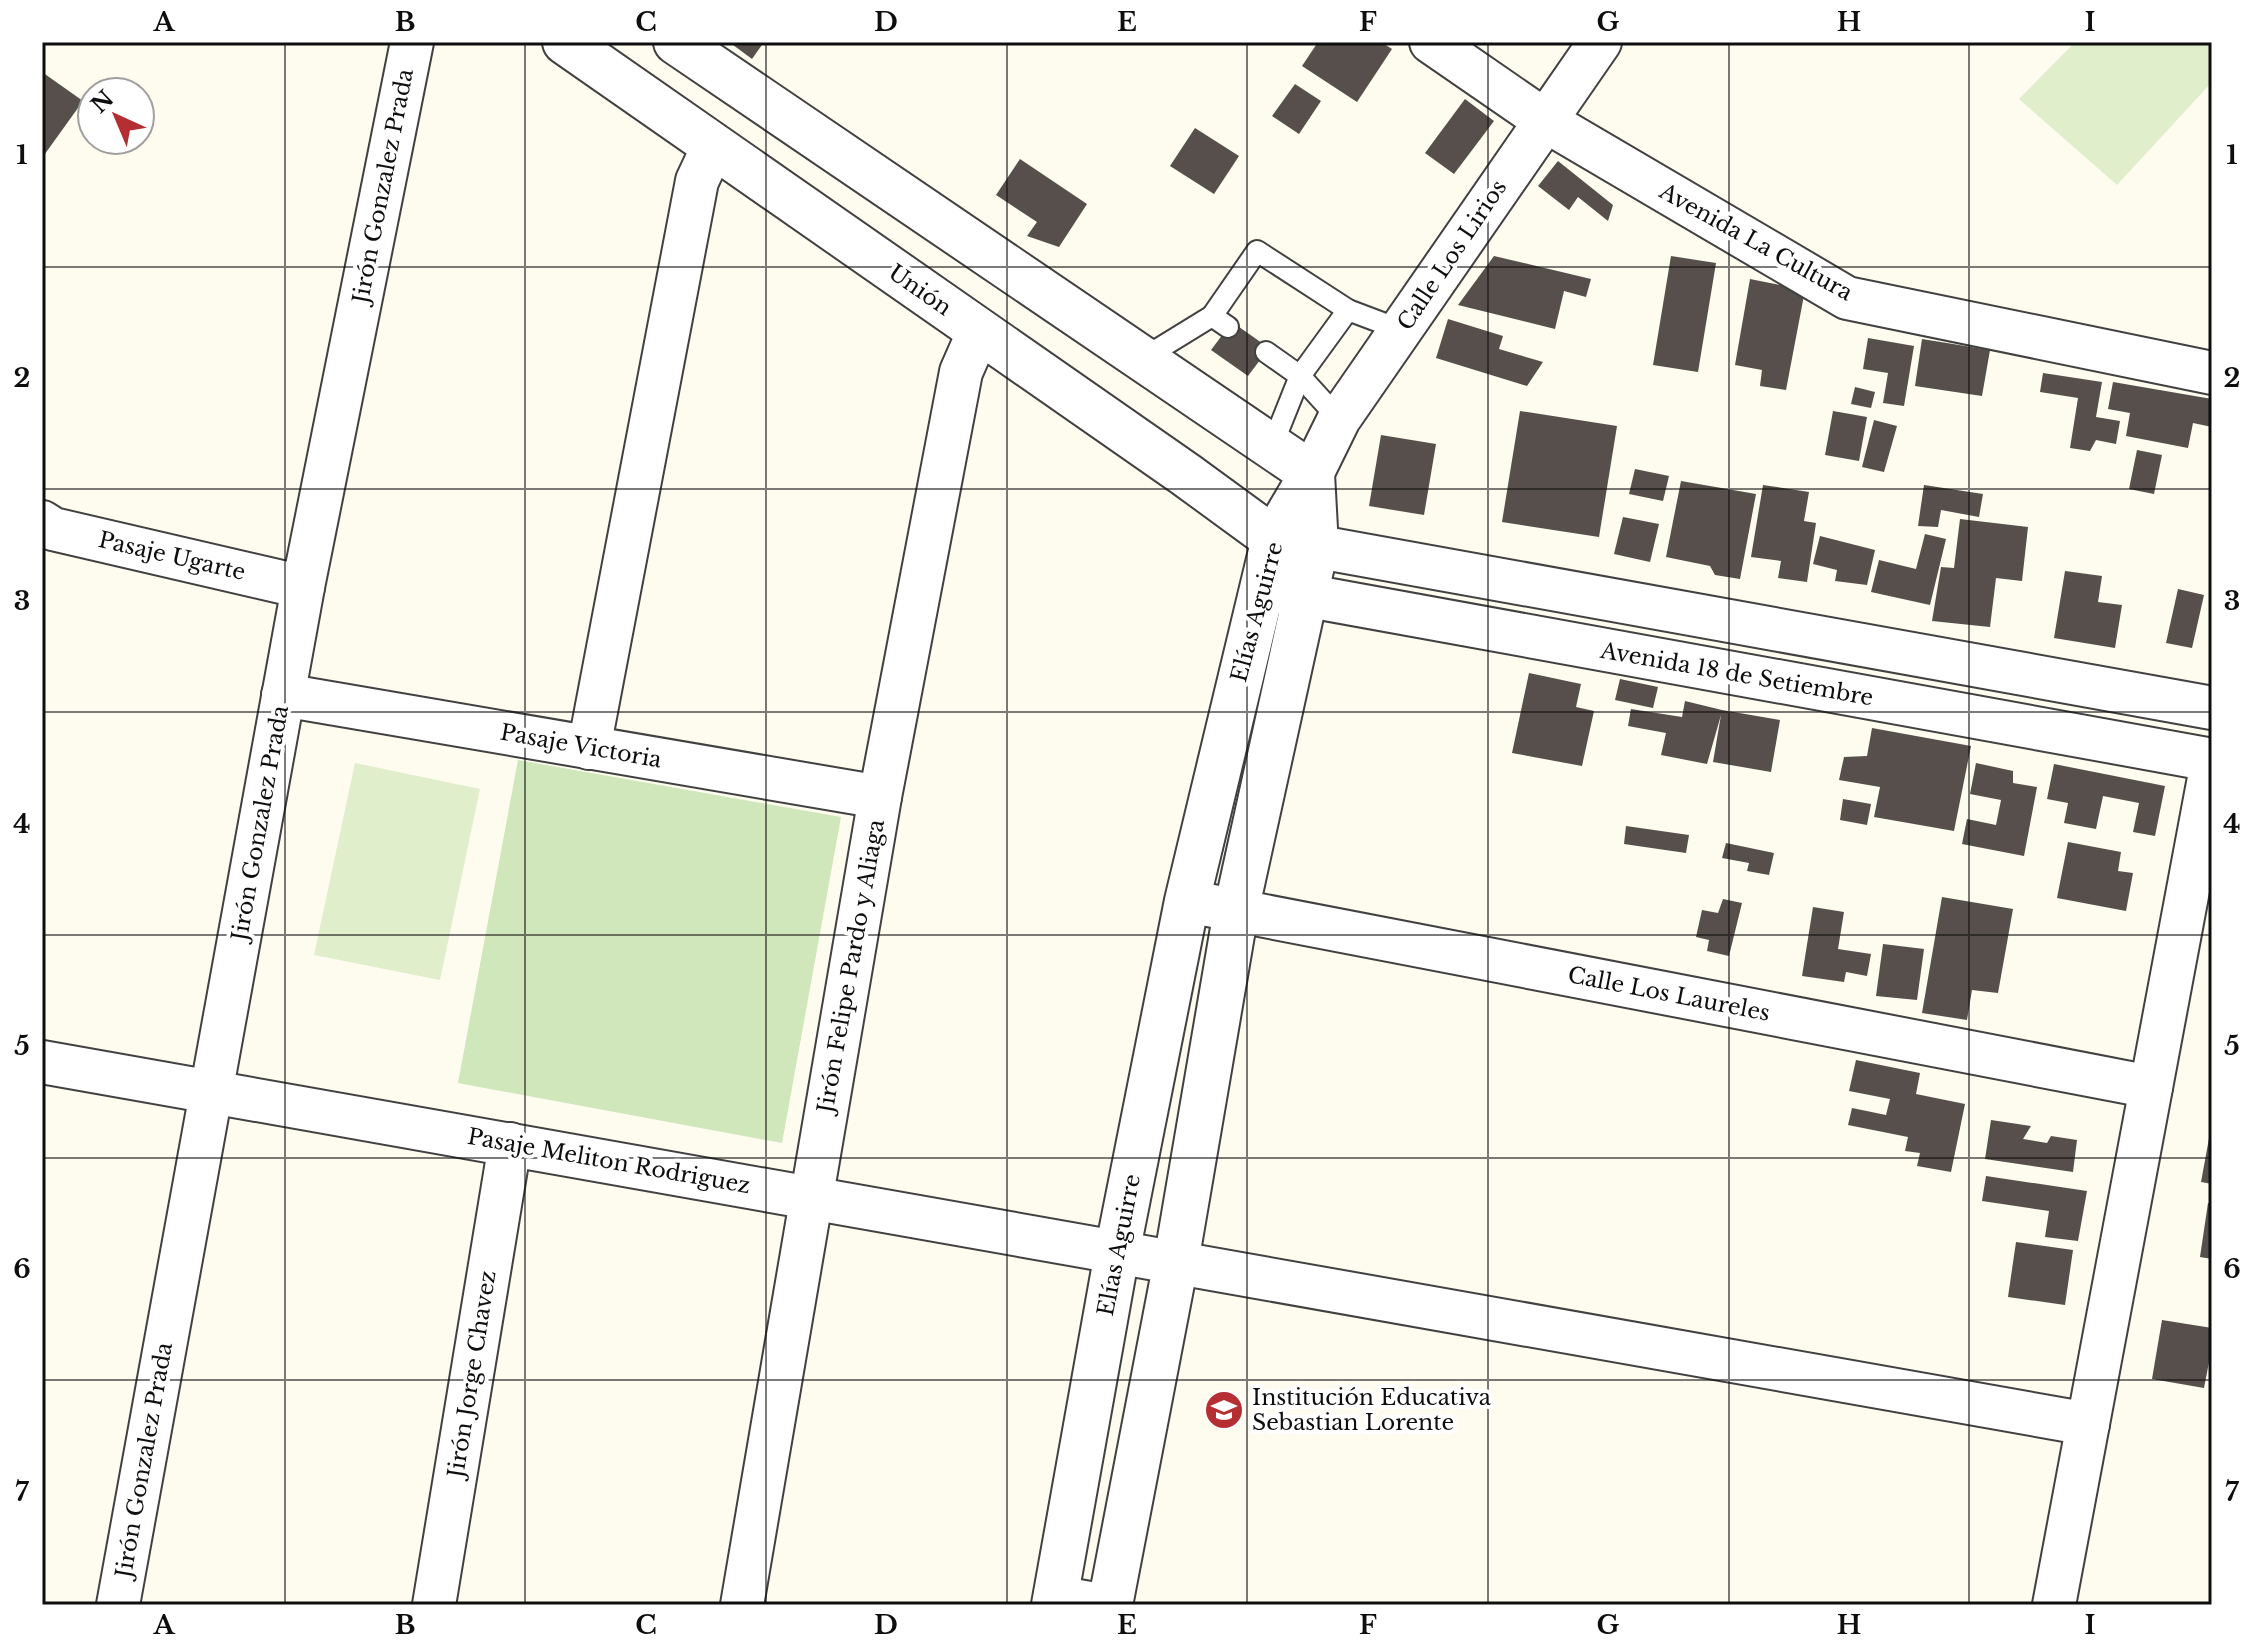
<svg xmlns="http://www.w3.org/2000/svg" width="2254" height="1647" viewBox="0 0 2254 1647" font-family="'Libre Baskerville',serif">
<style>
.green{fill:#d0e6bb}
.pitch{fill:#e1eecc}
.building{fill:#564f4b}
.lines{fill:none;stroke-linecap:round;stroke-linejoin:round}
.service-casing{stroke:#414141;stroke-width:24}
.minor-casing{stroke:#414141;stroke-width:46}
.tertiary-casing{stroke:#414141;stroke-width:48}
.service{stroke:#fff;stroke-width:20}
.minor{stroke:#fff;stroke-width:42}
.tertiary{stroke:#fff;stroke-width:44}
.grid{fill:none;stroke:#0e0e0e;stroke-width:2;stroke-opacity:0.55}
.labels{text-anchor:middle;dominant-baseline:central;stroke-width:8;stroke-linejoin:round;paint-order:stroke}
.street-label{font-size:22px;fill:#0e0e0e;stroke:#fff}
.poi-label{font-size:22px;fill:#0e0e0e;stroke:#fff;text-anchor:start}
.neatline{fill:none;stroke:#0e0e0e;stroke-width:3}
.grid-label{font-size:26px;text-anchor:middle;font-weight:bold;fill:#0e0e0e}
</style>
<rect width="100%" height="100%" fill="#fefbef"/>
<path class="green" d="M518,760l323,57 -59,326 -324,-60z"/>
<g class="pitch">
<path d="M2075,42h137v40l-95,103 -98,-86z"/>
<path d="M355,763l125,26 -40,191 -126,-25z"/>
</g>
<g class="building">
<path d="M729,42h35l-12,17z"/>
<path d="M1318,42h63l11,7 -35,53 -55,-36z"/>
<path d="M42,72l41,29 -41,57z"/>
<path d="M1295,84l26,17 -22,33 -27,-18z"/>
<path d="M1465,99l29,22 -40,53 -29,-21z"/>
<path d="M1195,128l44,28 -25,38 -44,-28z"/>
<path d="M1020,159l67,45 -28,43 -32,-11 10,-14 -41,-27z"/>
<path d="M1558,161l55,44 -5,16 -30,-24 -9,13 -31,-24z"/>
<path d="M1494,256l97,23 -5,18 -22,-6 -9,38 -97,-24z"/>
<path d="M1671,256l45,7 -18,109 -45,-7z"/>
<path d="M1750,279l55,11 -19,100 -26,-4 2,-16 -27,-5z"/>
<path d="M1448,319l55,17 -4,13 44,13 -16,24 -91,-28z"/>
<path d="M1232,322l37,26 -21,28 -37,-26z"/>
<path d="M1868,338l46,8 -10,60 -21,-3 5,-30 -25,-4z"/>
<path d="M1922,339l68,11 -8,46 -67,-10z"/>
<path d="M2043,373l59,9 -6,35 24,4 -4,23 -20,-4 -6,11 -20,-3 8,-50 -38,-6z"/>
<path d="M2113,382l99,17v28l-19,-4 -5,25 -62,-12 4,-23 -22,-4z"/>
<path d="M1855,387l20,5 -4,16 -20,-4z"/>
<path d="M1520,411l97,15 -18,111 -97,-15z"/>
<path d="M1833,411l34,6 -8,44 -34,-6z"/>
<path d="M1874,420l23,6 -13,46 -22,-5z"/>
<path d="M1381,435l55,9 -12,71 -55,-9z"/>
<path d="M2137,450l25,5 -8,39 -25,-5z"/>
<path d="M1635,469l34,7 -6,25 -34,-7z"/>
<path d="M1681,481l75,13 -16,85 -25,-4 -5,-9 -44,-9z"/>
<path d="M1763,485l46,7 -5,29 12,2 -9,59 -29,-4 3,-17 -30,-4z"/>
<path d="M1924,485l59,9 -4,23 -38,-7 -3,17 -20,-1z"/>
<path d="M1623,517l36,7 -9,38 -36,-8z"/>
<path d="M1960,519l68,8 -6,54 -26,-3 -6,49 -58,-6 9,-54 13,1z"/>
<path d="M1925,534l21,5 -16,66 -59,-13 8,-32 37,9z"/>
<path d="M1820,536l55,14 -8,35 -32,-4 2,-11 -24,-6z"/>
<path d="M2065,571l37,5 -4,26 24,3 -7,43 -61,-10z"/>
<path d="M2178,589l26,6 -12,53 -26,-5z"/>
<path d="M1529,673l52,11 -5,23 18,4 -12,55 -70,-13z"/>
<path d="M1620,679l38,8 -5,21 -38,-8z"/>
<path d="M1685,701l37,9 58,10 -9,52 -58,-10 8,-47 -14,49 -46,-9 5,-22 -38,-7 3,-17 51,8z"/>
<path d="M1872,728l99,18 -17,85 -80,-14 6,-30 -41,-7 5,-23 23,-1z"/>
<path d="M1976,763l37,8v12l24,4 -13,69 -62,-12 5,-25 29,6 5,-25 -31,-6z"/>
<path d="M2054,764l111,22 -10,50 -22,-4 6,-29 -36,-7 -7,33 -32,-6 4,-20 -21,-4z"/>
<path d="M1843,799l28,5 -4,21 -27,-5z"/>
<path d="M1626,826l63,9 -3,18 -62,-9z"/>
<path d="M2068,842l53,10 -3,19 15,2 -7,38 -69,-13z"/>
<path d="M1726,843l48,10 -5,22 -22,-4 2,-8 -27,-5z"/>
<path d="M1942,897l71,12 -15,84 -26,-3 -5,30 -45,-7z"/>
<path d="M1723,899l19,4 -13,53 -22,-5 2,-11 -13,-3 6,-27 16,3z"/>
<path d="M1813,907l31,5 -6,37 33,5 -4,22 -21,-4 -2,10 -42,-6z"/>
<path d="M1883,944l41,5 -7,51 -41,-4z"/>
<path d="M1856,1060l64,13 -4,21 49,10 -14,68 -34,-6 3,-13 -15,-2 3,-14 -60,-12 4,-17 34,7 4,-16 -41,-8z"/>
<path d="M1991,1120l40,6 -8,13 24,4 4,-7 26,4 -4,32 -88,-13z"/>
<path d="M2210,1133h2v51l-11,-2z"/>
<path d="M1986,1176l101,15 -9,50 -33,-4 4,-26 -67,-10z"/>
<path d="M2208,1203l4,1v55l-12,-2z"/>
<path d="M2016,1242l57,8 -8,55 -57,-8z"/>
<path d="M2162,1320l50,8v19l-8,41 -52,-9z"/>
</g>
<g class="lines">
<defs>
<g id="service">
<path d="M1212,316l45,-65 91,59"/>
<path d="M1266,352l34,24 -28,70"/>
<path d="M1142,359l70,-43 16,11"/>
<path d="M1339,419l-39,-43 48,-66 53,20"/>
</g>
<g id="minor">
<path d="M1431,42l113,78 303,178 365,75"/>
<path d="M1312,474l27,-55 261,-377"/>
<path d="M42,522l11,7 250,58"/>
<path d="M1280,540l932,168"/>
<path d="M1270,589l942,171"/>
<path d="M283,695l597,102"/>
<path d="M589,748l108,-567 16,-34"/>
<path d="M1187,901l964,186"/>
<path d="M42,1062l2046,362"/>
<path d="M1055,1597l46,8"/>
<path d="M118,1605l185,-1018 109,-545"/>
<path d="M434,1605l76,-461"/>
<path d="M742,1605l138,-808 81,-425 18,-41"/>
<path d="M2054,1605l158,-843"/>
</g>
<g id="tertiary">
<path d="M565,42l620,432 89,65"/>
<path d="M676,42l636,432"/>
<path d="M1054,1605l63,-352 70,-352 87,-362 38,-65"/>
<path d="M1110,1605l66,-343 60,-351 80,-364 -4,-73"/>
</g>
</defs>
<use href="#service" class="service-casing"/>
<use href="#minor" class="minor-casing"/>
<use href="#tertiary" class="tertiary-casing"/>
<use href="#service" class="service"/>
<use href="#minor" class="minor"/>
<use href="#tertiary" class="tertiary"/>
</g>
<path class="grid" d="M285,42v1563M525,42v1563M766,42v1563M1007,42v1563M1247,42v1563M1488,42v1563M1729,42v1563M1969,42v1563M42,267h2170M42,489h2170M42,712h2170M42,935h2170M42,1158h2170M42,1380h2170"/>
<defs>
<symbol id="school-disc" viewBox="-11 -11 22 22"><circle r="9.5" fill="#b52e31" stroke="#fff"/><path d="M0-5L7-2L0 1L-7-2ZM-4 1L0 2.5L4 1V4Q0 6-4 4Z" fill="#fff"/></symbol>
</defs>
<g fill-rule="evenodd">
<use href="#school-disc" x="1202" y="1388" width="44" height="44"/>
</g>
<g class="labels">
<g class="street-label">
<text transform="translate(383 186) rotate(-79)">Jirón Gonzalez Prada</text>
<text transform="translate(1756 242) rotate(29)">Avenida La Cultura</text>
<text transform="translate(1452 255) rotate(-56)">Calle Los Lirios</text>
<text transform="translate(920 290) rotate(35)">Unión</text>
<text transform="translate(172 556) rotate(13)">Pasaje Ugarte</text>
<text transform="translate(1257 612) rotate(-75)">Elías Aguirre</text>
<text transform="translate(1737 674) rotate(10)">Avenida 18 de Setiembre</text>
<text transform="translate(581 746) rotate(10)">Pasaje Victoria</text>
<text transform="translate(260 823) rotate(-80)">Jirón Gonzalez Prada</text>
<text transform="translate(851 966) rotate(-80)">Jirón Felipe Pardo y Aliaga</text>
<text transform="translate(1669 994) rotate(11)">Calle Los Laureles</text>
<text transform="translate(609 1161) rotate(10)">Pasaje Meliton Rodriguez</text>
<text transform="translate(1119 1245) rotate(-79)">Elías Aguirre</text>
<text transform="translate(472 1374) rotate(-81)">Jirón Jorge Chavez</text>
<text transform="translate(144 1460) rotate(-80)">Jirón Gonzalez Prada</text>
</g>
<g class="poi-label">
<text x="1252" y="1397">Institución Educativa<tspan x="1252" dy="25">Sebastian Lorente</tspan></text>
</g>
</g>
<rect width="2254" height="1647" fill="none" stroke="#ffffff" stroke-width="88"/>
<g transform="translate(116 116) rotate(316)"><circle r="38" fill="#ffffff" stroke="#9f9f9f" stroke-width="2"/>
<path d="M0-6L14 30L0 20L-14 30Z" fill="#b52e31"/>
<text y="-12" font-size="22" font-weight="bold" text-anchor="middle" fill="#0e0e0e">N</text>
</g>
<rect x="44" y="44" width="2166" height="1559" class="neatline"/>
<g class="grid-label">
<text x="164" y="31">A</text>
<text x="405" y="31">B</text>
<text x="646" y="31">C</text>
<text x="886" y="31">D</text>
<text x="1127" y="31">E</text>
<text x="1368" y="31">F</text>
<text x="1608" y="31">G</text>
<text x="1849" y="31">H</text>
<text x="2090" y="31">I</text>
<text x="22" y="164">1</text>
<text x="2232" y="164">1</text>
<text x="22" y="387">2</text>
<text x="2232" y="387">2</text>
<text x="22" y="610">3</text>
<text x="2232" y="610">3</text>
<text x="22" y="833">4</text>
<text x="2232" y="833">4</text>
<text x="22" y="1055">5</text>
<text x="2232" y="1055">5</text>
<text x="22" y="1278">6</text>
<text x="2232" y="1278">6</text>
<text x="22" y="1501">7</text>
<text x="2232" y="1501">7</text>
<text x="164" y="1634">A</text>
<text x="405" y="1634">B</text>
<text x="646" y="1634">C</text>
<text x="886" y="1634">D</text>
<text x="1127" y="1634">E</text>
<text x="1368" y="1634">F</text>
<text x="1608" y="1634">G</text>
<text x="1849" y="1634">H</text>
<text x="2090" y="1634">I</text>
</g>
</svg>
